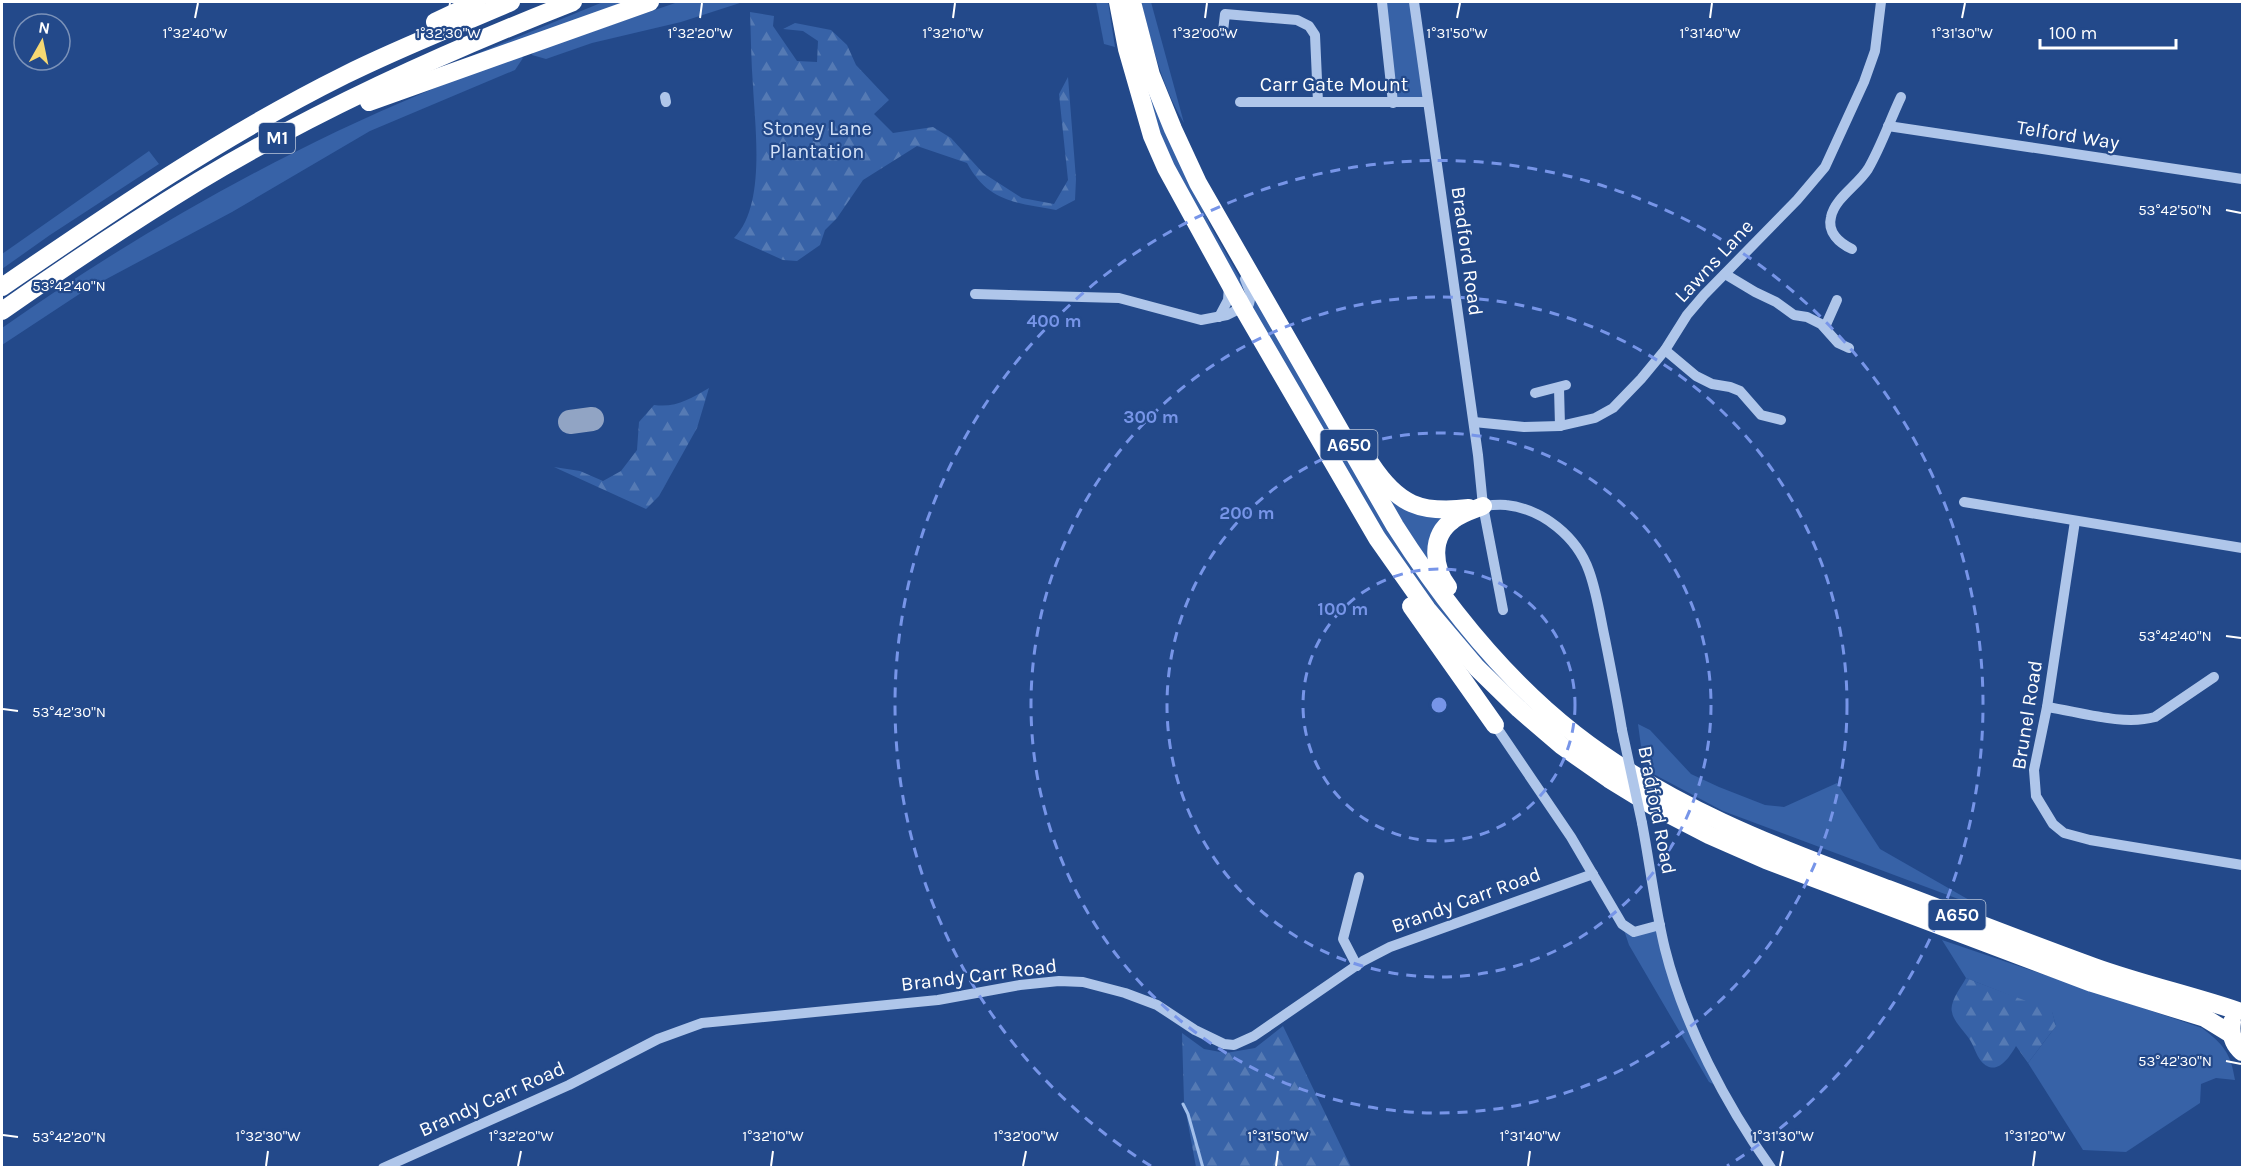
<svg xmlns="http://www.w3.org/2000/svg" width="2244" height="1169" viewBox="0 0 2244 1169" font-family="Karla,sans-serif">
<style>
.grass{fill:#3762a7}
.forest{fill:url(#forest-firs)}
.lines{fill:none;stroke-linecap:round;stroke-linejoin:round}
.stream{stroke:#a3c0eb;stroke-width:3}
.taxiway{stroke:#91a4c4;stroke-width:24}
.minor{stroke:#afc6ea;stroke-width:10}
.highway{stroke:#fff;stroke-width:18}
.minor-bridge{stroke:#afc6ea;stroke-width:10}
.ticks{fill:none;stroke:#fff;stroke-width:2}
.ring{fill:none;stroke:#7795e8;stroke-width:3;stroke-dasharray:10 8}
.labels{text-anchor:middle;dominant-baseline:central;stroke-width:4.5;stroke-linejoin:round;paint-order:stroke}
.shield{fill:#23498a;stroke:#bdc8dc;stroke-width:1.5}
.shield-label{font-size:18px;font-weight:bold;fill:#fff}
.street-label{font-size:20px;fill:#fff;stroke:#23498a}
.park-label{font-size:20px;fill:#d4e2f8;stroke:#23498a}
.ticks-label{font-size:15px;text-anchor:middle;fill:#fff;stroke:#23498a;stroke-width:4.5;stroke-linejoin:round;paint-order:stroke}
.centre{fill:#7795e8;stroke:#23498a;stroke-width:3}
.ring-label{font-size:18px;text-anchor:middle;font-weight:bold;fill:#7795e8;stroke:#23498a;stroke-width:4.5;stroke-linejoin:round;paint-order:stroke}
</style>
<defs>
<pattern id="forest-firs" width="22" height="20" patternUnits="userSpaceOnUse" patternTransform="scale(1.5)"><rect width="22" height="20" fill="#3762a7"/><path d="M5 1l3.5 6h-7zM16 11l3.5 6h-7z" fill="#557ab4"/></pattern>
</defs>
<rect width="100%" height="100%" fill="#23498a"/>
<g class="grass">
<path d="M603,2h30l-179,61z"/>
<path d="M678,2h65l-62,20 -89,21 -46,16 -14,-4 1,-3z"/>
<path d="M1096,2h12l7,45 -11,-3z"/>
<path d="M1126,2l72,194 13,31 34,60 -6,1 -77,-140z"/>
<path d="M1141,2h10l33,121c-24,-41 -31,-77 -43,-121z"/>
<path d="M1382,2h32l14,100 -35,1z"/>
<path d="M521,56l2,2 -8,12 -145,61 -138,81 -148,79 -82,54v-17c131,-92 273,-173 421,-235 32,-14 66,-25 98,-37z"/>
<path d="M149,151l10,13 -109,71 -48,34v-15z"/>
<path d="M1255,295l76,131 203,288 -86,-87 -81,-117 -116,-201z"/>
<path d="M1388,499l54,17 -12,48z"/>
<path d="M1638,724l12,6 41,44 28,13 46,18 19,2 53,-24 43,66 105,60 -262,-98 -79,-42z"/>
<path d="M1622,924l6,6 32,-5 5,24 58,140 -14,-7 -80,-137z"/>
<path d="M1942,940l260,88c21,16 29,25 33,52l-19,-2 -15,6 -1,19 -74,49 -43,-2 -55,-87 28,-37 -4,-14 -86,-34z"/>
</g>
<g class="forest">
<path d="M750,12l24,4 -1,10 24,35 20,1 1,-21 -15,-10 -20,-2 12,-6 36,7 16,15 9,20 33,35 -15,14 19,19 40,-6 18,11 32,35 39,25 32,6 14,-24 -9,-86 9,-17 8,102 -1,21 -19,10c-39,-7 -68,-8 -89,-47l-50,-17 -54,34 -26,38 -12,12 -5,15 -23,16 -14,-1 -49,-22c32,-32 21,-110 19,-152 -2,-25 -2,-49 -3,-74z"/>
<path d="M709,388l-12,40 -38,68 -13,13 -92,-42 26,4 23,10 18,-10 16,-21 2,-28 15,-17c22,3 36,-6 55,-17z"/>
<path d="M1966,978l86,33 4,15 -28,37 -12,-17c-7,12 -20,32 -35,15 -5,-6 -7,-15 -11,-21 -5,-8 -17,-19 -18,-28 -3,-10 10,-26 14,-34z"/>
<path d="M1283,1026l68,141h-155l-12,-65 -2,-69 22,16 22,4 29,-5z"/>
</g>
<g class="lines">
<path class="stream" d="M1183,1104l5,10 15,54"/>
<path class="taxiway" d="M570,422l22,-3"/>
<g class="minor">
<path d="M1382,2l11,101"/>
<path d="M1414,2l64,453 5,51 20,104"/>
<path d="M1223,31l2,-17 72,6 12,6 6,9 3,67"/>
<path d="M665,97l1,5"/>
<path d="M1240,102h188"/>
<path d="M1888,126l354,53"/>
<path d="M1852,249c-13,-6 -25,-17 -21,-32 4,-19 27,-32 37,-48 13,-22 22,-49 33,-72"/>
<path d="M1725,274l30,18 21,10 18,13 13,2 14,7 17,19 11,5"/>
<path d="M975,294l144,4 82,22 26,-5 22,-11 2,-9 -6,-16"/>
<path d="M1219,317l9,-17 1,-14"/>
<path d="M1825,327l12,-27"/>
<path d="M1665,350l31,26 16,8 18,3 10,4 21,24 20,5"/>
<path d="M1559,388l1,38"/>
<path d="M1535,393l31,-8"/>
<path d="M1474,422l50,5 36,-1 35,-8 18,-10 28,-29 24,-29 22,-35 17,-20 93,-95 28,-33 39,-85 11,-31 6,-49"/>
<path d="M1964,502l278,46"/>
<path d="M1483,506c8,-1 16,-2 23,-1 37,4 71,32 83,66 8,22 11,45 16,68 6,30 12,60 17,91"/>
<path d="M2075,521l-28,186 -13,63 2,26 17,28 11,9 26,7 152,25"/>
<path d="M2047,707c33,5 76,19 108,10l59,-40"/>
<path d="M1495,725l76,112 51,87 12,8 26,-7"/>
<path d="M1642,823c8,42 13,85 23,126 19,76 61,156 106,219"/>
<path d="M1357,966l-14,-27 16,-62"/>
<path d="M383,1168l186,-83 89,-46 44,-16 236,-23 82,-15 39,-4 24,1 42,11 32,12 38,25 29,14 10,1 20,-9 109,-75 27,-14 203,-73"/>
</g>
<g class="highway">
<path d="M1118,2l9,47 25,87 14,32 77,140 134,230 50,71 50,59 42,41 43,37 47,33 44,27 56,29 57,25 326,123 113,35 26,16"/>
<path d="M1132,2l19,73 22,54 25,54 197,343c49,77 107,151 180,208 95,74 201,113 313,155 69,26 137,53 206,78 47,17 97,28 144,44"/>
<path d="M435,22l42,-20"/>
<path d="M369,102l281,-100"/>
<path d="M2,287c111,-76 222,-152 343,-212 54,-27 111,-49 166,-73"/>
<path d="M2,311c64,-45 130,-89 197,-130 118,-71 246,-129 374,-179"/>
<path d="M1371,464c27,41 50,50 98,44"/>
<path d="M1448,587c-15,-20 -18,-51 5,-67 9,-7 20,-10 30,-14"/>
<path d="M1411,606l84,119"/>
<path d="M2232,1022c-2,12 1,22 10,30"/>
</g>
<path class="minor-bridge" d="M1622,730l20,93"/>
</g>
<path class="ticks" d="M195,18l3,-15M448,18l2,-15M700,18l2,-15M953,18l2,-15M1205,18l2,-15M1457,18l3,-15M1710,18l2,-15M1962,18l3,-15M2226,210l15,3M3,284l15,2M2226,636l15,2M3,709l15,2M2226,1061l15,3M3,1135l15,2M266,1166l2,-15M518,1166l3,-15M771,1166l2,-15M1023,1166l3,-15M1276,1166l2,-15M1528,1166l2,-15M1780,1166l3,-15M2033,1166l2,-15"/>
<g class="ring">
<circle cx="1439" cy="705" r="136"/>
<circle cx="1439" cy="705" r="272"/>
<circle cx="1439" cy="705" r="408"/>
<path d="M1151 1166A544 544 0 1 1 1727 1166"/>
</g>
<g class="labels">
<g class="shield">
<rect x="259" y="123" width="36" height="30" rx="4.5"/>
<rect x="1320.5" y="430" width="57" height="30" rx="4.5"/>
<rect x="1928.5" y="900" width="57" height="30" rx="4.5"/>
</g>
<g class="shield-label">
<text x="277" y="138">M1</text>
<text x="1349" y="445">A650</text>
<text x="1957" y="915">A650</text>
</g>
<g class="street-label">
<text x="1334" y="84">Carr Gate Mount</text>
<text transform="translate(2068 135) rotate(9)">Telford Way</text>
<text transform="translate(1467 251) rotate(82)">Bradford Road</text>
<text transform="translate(1714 261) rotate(-47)">Lawns Lane</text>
<text transform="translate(2027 715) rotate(-81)">Brunel Road</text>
<text transform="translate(1657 810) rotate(79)">Bradford Road</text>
<text transform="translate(1466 900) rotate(-20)">Brandy Carr Road</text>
<text transform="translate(979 975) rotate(-7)">Brandy Carr Road</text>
<text transform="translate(492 1099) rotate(-24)">Brandy Carr Road</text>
</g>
<g class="park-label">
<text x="817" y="128">Stoney Lane<tspan x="817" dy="23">Plantation</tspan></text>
</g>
</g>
<g class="ticks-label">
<text x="195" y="38">1°32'40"W</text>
<text x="448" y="38">1°32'30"W</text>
<text x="700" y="38">1°32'20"W</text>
<text x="953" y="38">1°32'10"W</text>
<text x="1205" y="38">1°32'00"W</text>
<text x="1457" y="38">1°31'50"W</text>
<text x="1710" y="38">1°31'40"W</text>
<text x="1962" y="38">1°31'30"W</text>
<text x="2175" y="215">53°42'50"N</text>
<text x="69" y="291">53°42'40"N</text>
<text x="2175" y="641">53°42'40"N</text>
<text x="69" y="717">53°42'30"N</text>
<text x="2175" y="1066">53°42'30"N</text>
<text x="268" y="1141">1°32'30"W</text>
<text x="521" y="1141">1°32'20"W</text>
<text x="773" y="1141">1°32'10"W</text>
<text x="1026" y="1141">1°32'00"W</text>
<text x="1278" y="1141">1°31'50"W</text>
<text x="1530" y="1141">1°31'40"W</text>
<text x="1783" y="1141">1°31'30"W</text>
<text x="2035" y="1141">1°31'20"W</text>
<text x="69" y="1142">53°42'20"N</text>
</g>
<circle cx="1439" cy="705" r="9" class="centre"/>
<g class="ring-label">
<text x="1054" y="327">400 m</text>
<text x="1151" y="423">300 m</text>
<text x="1247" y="519">200 m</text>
<text x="1343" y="615">100 m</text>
</g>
<rect width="2244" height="1169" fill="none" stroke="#ffffff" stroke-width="6"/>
<g transform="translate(42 42) rotate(9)"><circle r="28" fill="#23498a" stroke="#7b92b9" stroke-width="1.5"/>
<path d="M0-4.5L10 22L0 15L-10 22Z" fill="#f6d872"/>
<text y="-9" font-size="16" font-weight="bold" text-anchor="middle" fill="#ffffff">N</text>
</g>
<path d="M2040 39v9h136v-9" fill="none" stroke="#ffffff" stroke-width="3"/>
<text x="2049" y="39" font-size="18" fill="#ffffff" stroke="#23498a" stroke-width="4.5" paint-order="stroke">100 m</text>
</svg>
